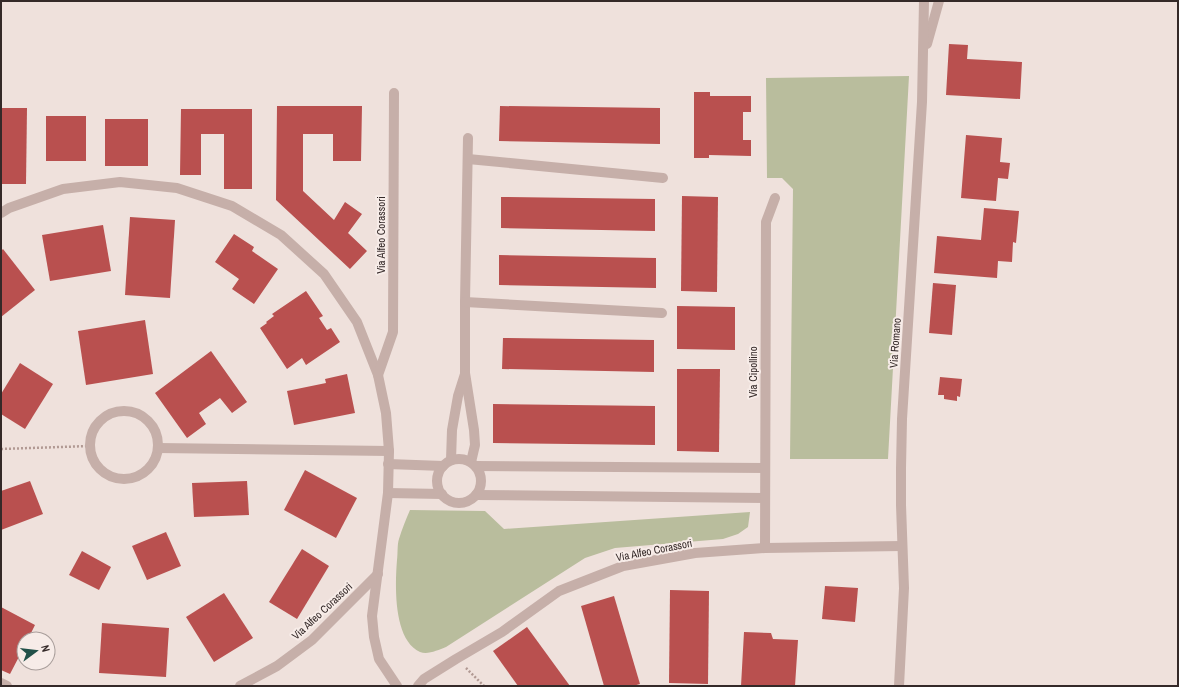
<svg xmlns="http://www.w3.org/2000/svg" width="1179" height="687" viewBox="0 0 1179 687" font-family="'Archivo Narrow',sans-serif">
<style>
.green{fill:#b9bd9d}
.building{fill:#b9504f}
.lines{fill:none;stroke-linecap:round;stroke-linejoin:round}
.path{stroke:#b19993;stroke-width:2.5;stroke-dasharray:2 2;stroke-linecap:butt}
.minor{stroke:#c6afa9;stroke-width:10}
.labels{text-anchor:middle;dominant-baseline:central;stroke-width:4;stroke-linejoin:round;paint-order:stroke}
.street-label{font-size:11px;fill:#342928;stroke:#f7ece8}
</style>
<rect width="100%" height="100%" fill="#efe1dc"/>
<g class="green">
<path d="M909,76l-21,383h-98l3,-270 -11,-11h-15l-1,-100z"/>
<path d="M410,510l75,1 19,18 246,-17 -2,15 -10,7 -15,5 -108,9 -30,10 -139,89c-8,3 -18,8 -26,5 -27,-12 -25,-67 -23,-92 1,-7 0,-15 2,-21 3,-10 7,-20 11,-29z"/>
</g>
<g class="building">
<path d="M949,44l19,1 -1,14 55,3 -2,37 -74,-4z"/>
<path d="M694,92h16v4h41v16h-8v28h8v16l-42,-1v3h-15z"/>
<path d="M277,106h85l-1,55h-28v-27h-30v57l31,29 11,-18 17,12 -14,19 19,18 -17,18 -74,-69z"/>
<path d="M500,106l160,2v36l-161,-3z"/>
<path d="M1,108h26l-1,76h-25z"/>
<path d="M181,109h71v80h-28v-55h-23v41h-21z"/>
<rect x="46" y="116" width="40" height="45"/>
<rect x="105" y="119" width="43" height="47"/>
<path d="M966,135l36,3 -2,24 10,1 -2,16 -10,-1 -2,23 -35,-3z"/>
<path d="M682,196l36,1 -1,95 -36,-1z"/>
<path d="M501,197l154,2v32l-154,-3z"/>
<path d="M984,208l35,3 -3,32 -3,-1 -1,20 -14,-1 -1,17 -63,-5 3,-37 44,4z"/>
<path d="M130,217l45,3 -5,78 -45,-3z"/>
<path d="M103,225l8,46 -61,10 -8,-46z"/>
<path d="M234,234l20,13 -2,4 26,18 -24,35 -22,-15 7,-10 -24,-17z"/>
<path d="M3,249l32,41 -34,27v-66z"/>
<path d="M499,255l157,3v30l-157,-3z"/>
<path d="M933,283l23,2 -4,50 -23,-2z"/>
<path d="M306,291l17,25 -4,2 8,12 4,-2 9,14 -34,23 -4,-7 -15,11 -27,-41 7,-5 -1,-1 8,-6 -2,-2z"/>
<path d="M677,306l58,1v43l-58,-1z"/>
<path d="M145,320l8,54 -67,11 -8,-54z"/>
<path d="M503,338l151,2v32l-152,-3z"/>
<path d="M211,351l36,51 -15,11 -12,-15 -21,15 7,11 -19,14 -32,-45z"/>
<path d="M20,363l33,21 -28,45 -24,-15v-20z"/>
<path d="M677,369h43l-1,83 -42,-1z"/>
<path d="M347,374l8,39 -61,12 -7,-34 39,-8 -1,-4z"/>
<path d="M940,377l22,2 -2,18 -3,-1v5l-13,-2v-4h-6z"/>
<path d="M493,404l162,2v39l-162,-2z"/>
<path d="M305,470l52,28 -21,40 -52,-28z"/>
<path d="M30,481l13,33 -42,16v-39z"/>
<path d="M247,481l2,34 -55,2 -2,-34z"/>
<path d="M166,532l15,34 -34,14 -15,-34z"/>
<path d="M302,549l27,17 -32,53 -28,-17z"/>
<path d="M82,551l29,16 -12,23 -30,-15z"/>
<path d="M825,586l33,2 -3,34 -33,-3z"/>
<path d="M670,590l39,1 -1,93 -39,-1z"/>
<path d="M224,593l29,45 -39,24 -28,-45z"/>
<path d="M614,596l26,88 -7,2h-29l-23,-80z"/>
<path d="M1,607l34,18 -7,14h-4v8l-14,27 -9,-4z"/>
<path d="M102,623l67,5 -3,49 -67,-4z"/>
<path d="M527,627l43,59h-52l-25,-35z"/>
<path d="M744,632l27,1 2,6 25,1 -3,46h-54z"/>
</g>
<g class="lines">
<g class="path">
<path d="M1,449l89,-3"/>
<path d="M466,668l18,18"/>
</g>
<g class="minor">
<path d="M927,44l12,-43"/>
<path d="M468,138l-3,164v71l9,57 1,15 -4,17"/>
<path d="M468,159l195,19"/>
<path d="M1,213l8,-5 54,-19 57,-7 57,6 55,18 49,29 43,39 33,48 21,53 8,38 3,38 -1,42 -16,123 2,21 5,22 18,27"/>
<path d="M465,302l197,11"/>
<path d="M378,375l15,-43 1,-239"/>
<circle cx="124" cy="445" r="34"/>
<path d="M158,448l231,3"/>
<circle cx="459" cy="481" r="22"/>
<path d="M451,460l1,-30 6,-34 7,-22"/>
<path d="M388,464l55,2"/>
<path d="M476,466l289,2"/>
<path d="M388,493l54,1"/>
<path d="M476,495l289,3"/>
<path d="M765,548l1,-326 9,-24"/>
<path d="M1,683l6,3"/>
<path d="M240,686l37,-20 35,-26 66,-66"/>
<path d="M418,686l6,-7 32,-20 46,-27 57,-41 64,-25 72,-13 70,-5 137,-2"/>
<path d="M899,686l5,-98 -3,-83v-37l1,-49 20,-317 2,-101"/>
</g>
</g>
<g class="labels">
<g class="street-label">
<text transform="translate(381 235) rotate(-90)">Via Alfeo Corassori</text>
<text transform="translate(895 343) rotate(-86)">Via Romano</text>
<text transform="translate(753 372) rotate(-90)">Via Cipollino</text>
<text transform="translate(654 550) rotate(-11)">Via Alfeo Corassori</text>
<text transform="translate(322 611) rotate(-43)">Via Alfeo Corassori</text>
</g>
</g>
<rect width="1179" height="687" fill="none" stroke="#342928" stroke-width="4"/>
<g transform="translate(36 651) rotate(75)"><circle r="19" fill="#f7ece8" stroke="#a99e9b"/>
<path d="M0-3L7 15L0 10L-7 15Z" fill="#225149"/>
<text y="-6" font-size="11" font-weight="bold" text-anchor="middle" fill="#342928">N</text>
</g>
</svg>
